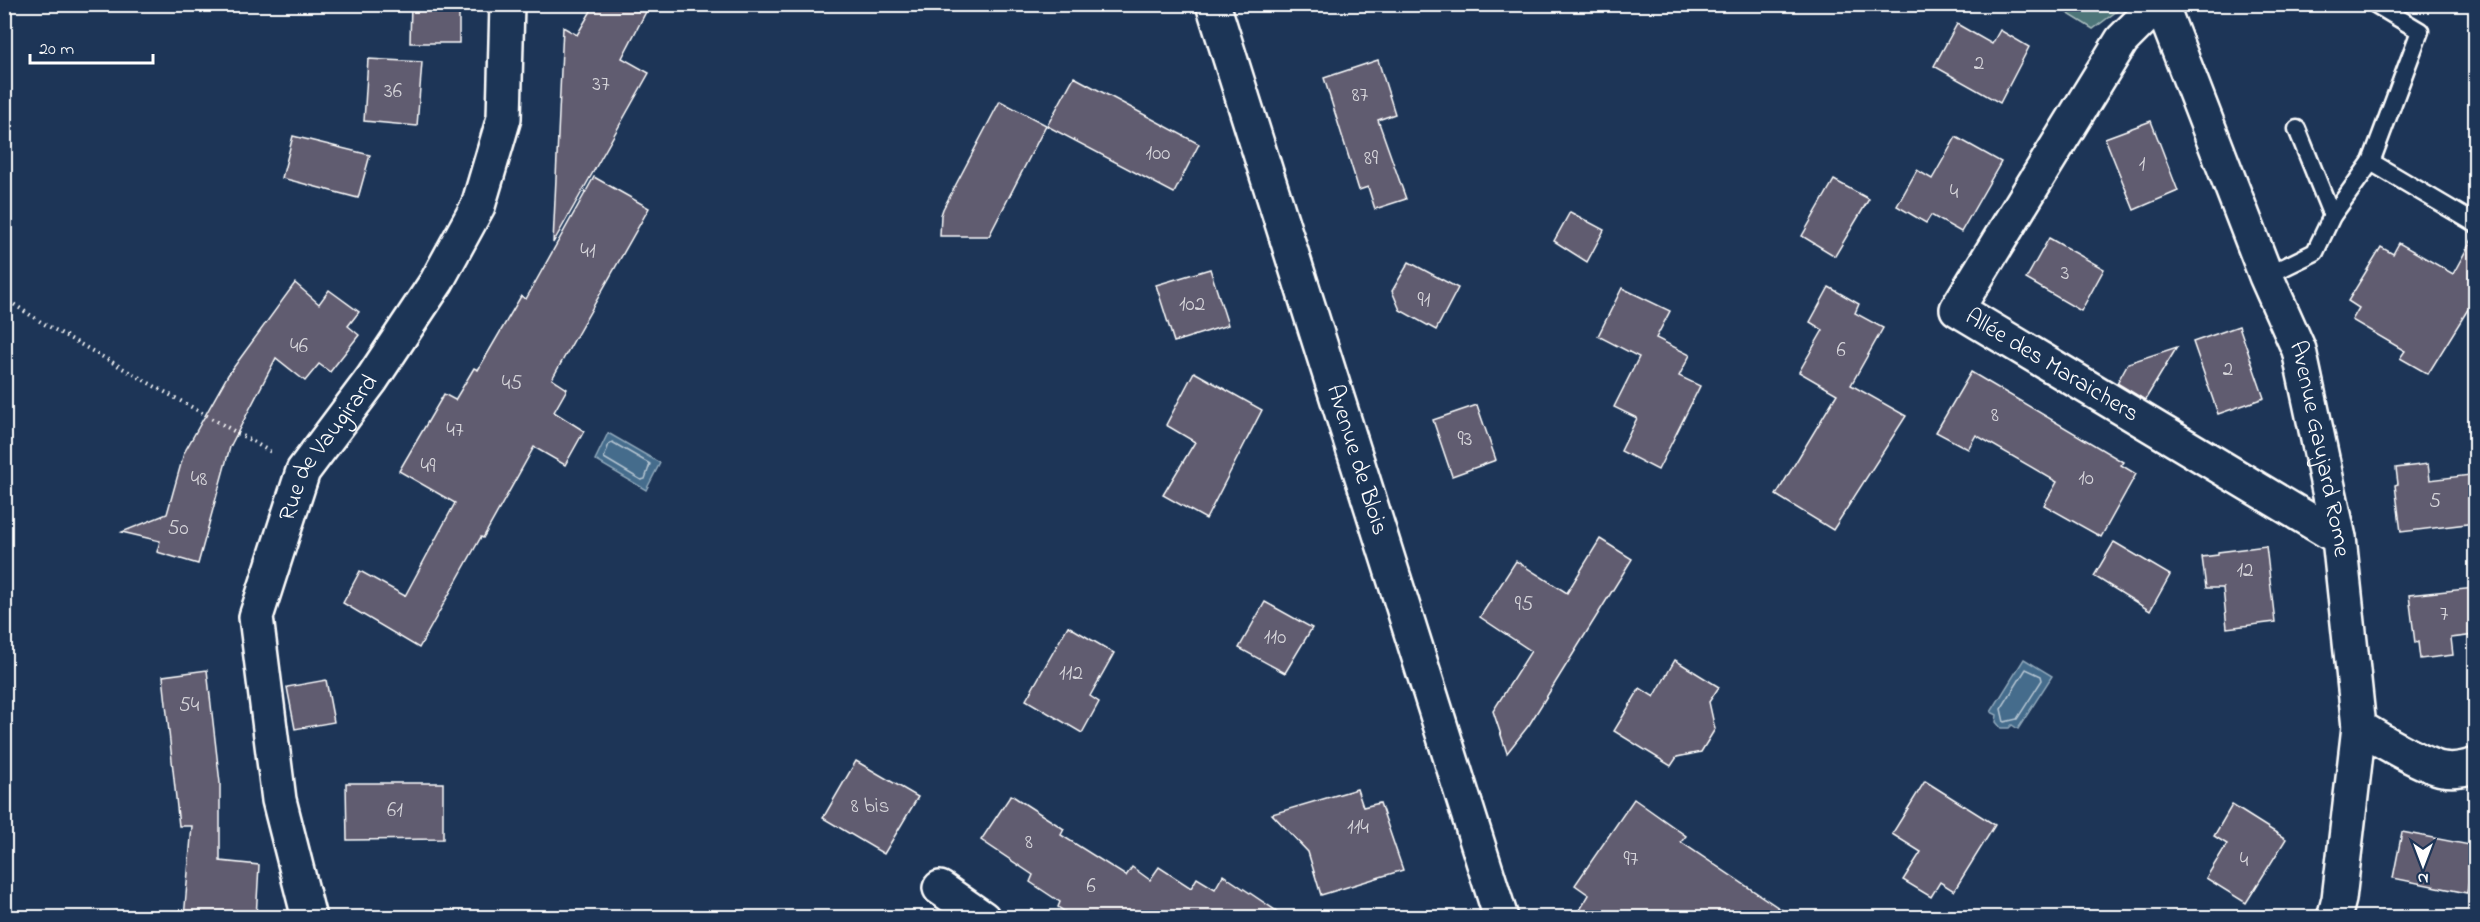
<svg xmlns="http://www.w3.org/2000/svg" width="2480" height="922" viewBox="0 0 2480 922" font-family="'Indie Flower',sans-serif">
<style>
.green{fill:#4d7579;stroke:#a6babc;stroke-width:1.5}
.water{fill:#446c8c;stroke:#8fa7ba;stroke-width:1.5}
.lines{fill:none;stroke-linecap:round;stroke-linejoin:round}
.shore{stroke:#b4c4d1;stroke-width:1.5}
.building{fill:#605b70;stroke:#fff;stroke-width:1.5}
.service-casing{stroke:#fff;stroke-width:21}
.minor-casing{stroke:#fff;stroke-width:38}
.secondary-casing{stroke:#fff;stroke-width:38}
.path{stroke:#fff;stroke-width:4;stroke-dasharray:1.5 4.5;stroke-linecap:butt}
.service{stroke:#1d3557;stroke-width:16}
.minor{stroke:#1d3557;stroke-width:33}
.secondary{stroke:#1d3557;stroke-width:33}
.labels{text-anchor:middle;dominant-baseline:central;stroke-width:4.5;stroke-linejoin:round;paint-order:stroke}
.number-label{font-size:21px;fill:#d7d6db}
.street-label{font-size:24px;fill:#fff;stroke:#1d3557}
</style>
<rect width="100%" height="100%" fill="#1d3557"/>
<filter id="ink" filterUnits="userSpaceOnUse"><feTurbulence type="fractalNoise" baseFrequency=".0167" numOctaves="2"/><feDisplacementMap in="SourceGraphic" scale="12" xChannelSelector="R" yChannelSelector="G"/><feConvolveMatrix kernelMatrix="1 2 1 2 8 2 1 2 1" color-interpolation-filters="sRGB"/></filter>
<g filter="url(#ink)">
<path class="green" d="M2054,5h71l-32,24z"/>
<g class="water">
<path d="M608,433l52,30 -14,27 -51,-30z"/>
<path d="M2024,659l28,17 -34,53 -6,-4 -3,3h-8l-5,-6 1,-7 -6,-3z"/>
</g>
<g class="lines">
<g class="shore">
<path d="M612,442l38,22 -5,15 -4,1 -37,-22 5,-14z"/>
<path d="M2026,669l15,7 1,4 -25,39 -13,3 -3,-13z"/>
</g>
</g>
<g class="building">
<path d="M411,4h48v39h-49z"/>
<path d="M595,4h55l-28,54 27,15 -96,170 10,-216 14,8z"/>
<path d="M1957,24l35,20 8,-14 29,17 -29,56 -66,-37z"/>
<path d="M368,59l54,3 -5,64 -53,-5z"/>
<path d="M1378,60l17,54 -17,6 28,79 -31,10 -7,-22 -9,3 -35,-112z"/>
<path d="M1074,77l125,67 -25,49 -127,-67z"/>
<path d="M1000,101l46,24 -57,111h-49l1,-21 2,-6z"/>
<path d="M2151,121l27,70 -44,19 -29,-72z"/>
<path d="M293,136l77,19 -12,43 -76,-20z"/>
<path d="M1956,137l45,25 -40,70 -30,-17 -5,8 -29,-17 20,-36 15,9z"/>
<path d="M594,177l55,31 -97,171 15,10 -13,23 30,19 -19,34 -31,-18 -51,91 -2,-1 -62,111 -76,-45 17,-32 45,25 50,-93 -56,-32 45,-77 11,6 19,-32 4,2 43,-74 5,3z"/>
<path d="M1834,180l35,19 -34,57 -33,-20z"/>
<path d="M1570,212l34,18 -17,32 -33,-21z"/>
<path d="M2475,234v64l-47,76 -28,-16 5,-7 -53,-31 7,-12 -11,-7 33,-54 12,7 6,-11 54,31z"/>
<path d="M2049,238l55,31 -23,42 -55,-32z"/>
<path d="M1409,262l49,26 -22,42 -36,-20 -8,-19z"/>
<path d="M1210,269l18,56 -54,17 -18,-57z"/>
<path d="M295,283l24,21 10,-14 30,22 -11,14 11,9 -29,37 -11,-8 -14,17 -29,-23 -46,89 -32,117 -41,-12 3,-11 -38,-9 45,-18 17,-61 44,-78z"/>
<path d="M1829,287l30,17 -4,9 28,15 -32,57 55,31 -73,114 -57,-35 61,-101 -38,-22 24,-42 -13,-8z"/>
<path d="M1622,288l48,23 -14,27 34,17 -11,21 21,10 -42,84 -37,-19 16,-33 -23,-11 25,-50 -41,-21z"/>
<path d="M2239,326l25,72 -46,16 -25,-72z"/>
<path d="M2177,347l-32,53 -28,-17 11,-20z"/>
<path d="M1194,372l68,38 -56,109 -43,-24 32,-53 -29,-17z"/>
<path d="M1971,372l152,90 -2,3 15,9 -35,63 -57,-32 13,-23 -81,-47 -8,14 -32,-17z"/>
<path d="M1477,405l19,55 -44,16 -19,-56z"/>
<path d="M2428,464l2,16 40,-5 5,48 -74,9 -6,-47 3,-1 -2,-16z"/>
<path d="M1600,539l32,20 -103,166 -22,28 -14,-42 38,-60 -51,-34 36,-56 51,32z"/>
<path d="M2114,542l56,33 -20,36 -56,-35z"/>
<path d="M2266,546l9,76 -48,6 -4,-40h-17l-4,-31 16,-2v-3z"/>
<path d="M2475,588v47l-24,3 2,17 -33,4 -2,-17 -3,1 -6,-48z"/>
<path d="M1265,602l47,26 -27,45 -46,-25z"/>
<path d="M1068,626l46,27 -24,43 9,6 -17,31 -56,-33z"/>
<path d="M1675,660l44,27 -10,15 6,27 -14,23 -24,5 -6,9 -57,-35 26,-43 14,9z"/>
<path d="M207,670l13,113v78l39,4 -3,53h-72l8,-92h-13l-16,-150z"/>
<path d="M326,680l8,42 -39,7 -8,-42z"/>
<path d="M856,761l62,36 -34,57 -61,-36z"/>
<path d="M1925,781l70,44 -41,66 -14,-9 -9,15 -28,-17 18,-28 -29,-18z"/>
<path d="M346,783h97v56l-96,1z"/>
<path d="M1357,789l6,18 17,-4 23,67 -82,25 -13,-43 -36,-38z"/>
<path d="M1011,795l53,34 -3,6 65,41 6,-9 18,13 9,-13 32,21 6,-10 18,11 8,-14 64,43h-213l-16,-11 2,-5 -30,-20 3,-7 -52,-35z"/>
<path d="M1634,799l52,37 -5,6 113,76h-219l14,-23 -14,-10z"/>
<path d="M2232,805l54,34 -40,64 -40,-25 21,-34 -13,-8z"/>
<path d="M2402,832l73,14 -8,47 -74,-15z"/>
</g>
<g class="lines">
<defs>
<g id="service">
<path d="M2297,129l35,87"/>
<path d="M2371,162l105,62"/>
<path d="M2266,276l49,-24 17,-36 39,-54 49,-131 -45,-27"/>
</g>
<g id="minor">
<path id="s1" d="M2158,4l-36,36 -165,269 382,229"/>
<path id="s2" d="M2161,4l105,272 33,74 40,188 20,189 -20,172 -5,19"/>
<path d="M2359,727c16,10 67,40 84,42 12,2 21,0 33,-4"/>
<path d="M940,888l43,30"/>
<path id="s3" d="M309,918l-30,-118 -23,-183 47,-146 69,-92 65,-98 41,-75 26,-88 3,-114"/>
</g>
<g id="secondary">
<path id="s4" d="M1213,4l288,914"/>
</g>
</defs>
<use href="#service" class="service-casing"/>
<use href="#minor" class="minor-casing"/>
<use href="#secondary" class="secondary-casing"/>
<path class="path" d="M4,298l37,24 230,130"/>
<use href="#service" class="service"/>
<use href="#minor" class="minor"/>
<use href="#secondary" class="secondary"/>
</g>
</g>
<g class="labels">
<g class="number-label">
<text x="1979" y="64">2</text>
<text x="601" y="85">37</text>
<text x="393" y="92">36</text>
<text x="1360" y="96">87</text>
<text x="1158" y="154">100</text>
<text x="1371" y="159">89</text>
<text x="2142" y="165">1</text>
<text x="1954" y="193">4</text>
<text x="588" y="252">41</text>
<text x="2065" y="274">3</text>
<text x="1424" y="301">91</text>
<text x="1192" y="305">102</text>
<text x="299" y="347">46</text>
<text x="1841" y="351">6</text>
<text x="2228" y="370">2</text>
<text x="512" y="384">45</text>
<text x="1995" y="416">8</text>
<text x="455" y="431">47</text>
<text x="1465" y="440">93</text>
<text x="428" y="467">49</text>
<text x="2086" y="479">10</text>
<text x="199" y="480">48</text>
<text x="2435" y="502">5</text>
<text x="178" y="529">50</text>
<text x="2245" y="571">12</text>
<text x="1524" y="605">95</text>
<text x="2444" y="615">7</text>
<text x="1275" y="638">110</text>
<text x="1071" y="674">112</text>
<text x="189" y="706">54</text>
<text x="870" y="807">8 bis</text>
<text x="395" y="811">61</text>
<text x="1358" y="828">114</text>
<text x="1029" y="843">8</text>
<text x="1631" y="860">97</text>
<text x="2244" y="861">4</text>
<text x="1091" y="887">6</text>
</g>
<g class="street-label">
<text stroke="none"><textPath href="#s1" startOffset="477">Allée des Maraichers</textPath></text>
<text stroke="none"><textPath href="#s3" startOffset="492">Rue de Vaugirard</textPath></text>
<text stroke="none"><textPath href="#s2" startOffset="474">Avenue Gaujard Rome</textPath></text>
<text stroke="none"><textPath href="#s4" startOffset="478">Avenue de Blois</textPath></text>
</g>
</g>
<rect width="2480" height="922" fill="none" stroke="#1d3557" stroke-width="24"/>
<rect x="12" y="12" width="2456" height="898" fill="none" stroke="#fff" stroke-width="2" filter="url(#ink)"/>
<g transform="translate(2423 865) rotate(180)" stroke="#1d3557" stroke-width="4.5" paint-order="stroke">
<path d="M0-4.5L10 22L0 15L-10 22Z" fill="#ffffff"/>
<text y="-9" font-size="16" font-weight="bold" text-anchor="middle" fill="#ffffff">N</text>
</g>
<path d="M30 54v9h123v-9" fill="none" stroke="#ffffff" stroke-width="3"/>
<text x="39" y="54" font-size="18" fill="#ffffff" stroke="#1d3557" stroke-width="4.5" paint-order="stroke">20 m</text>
</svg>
